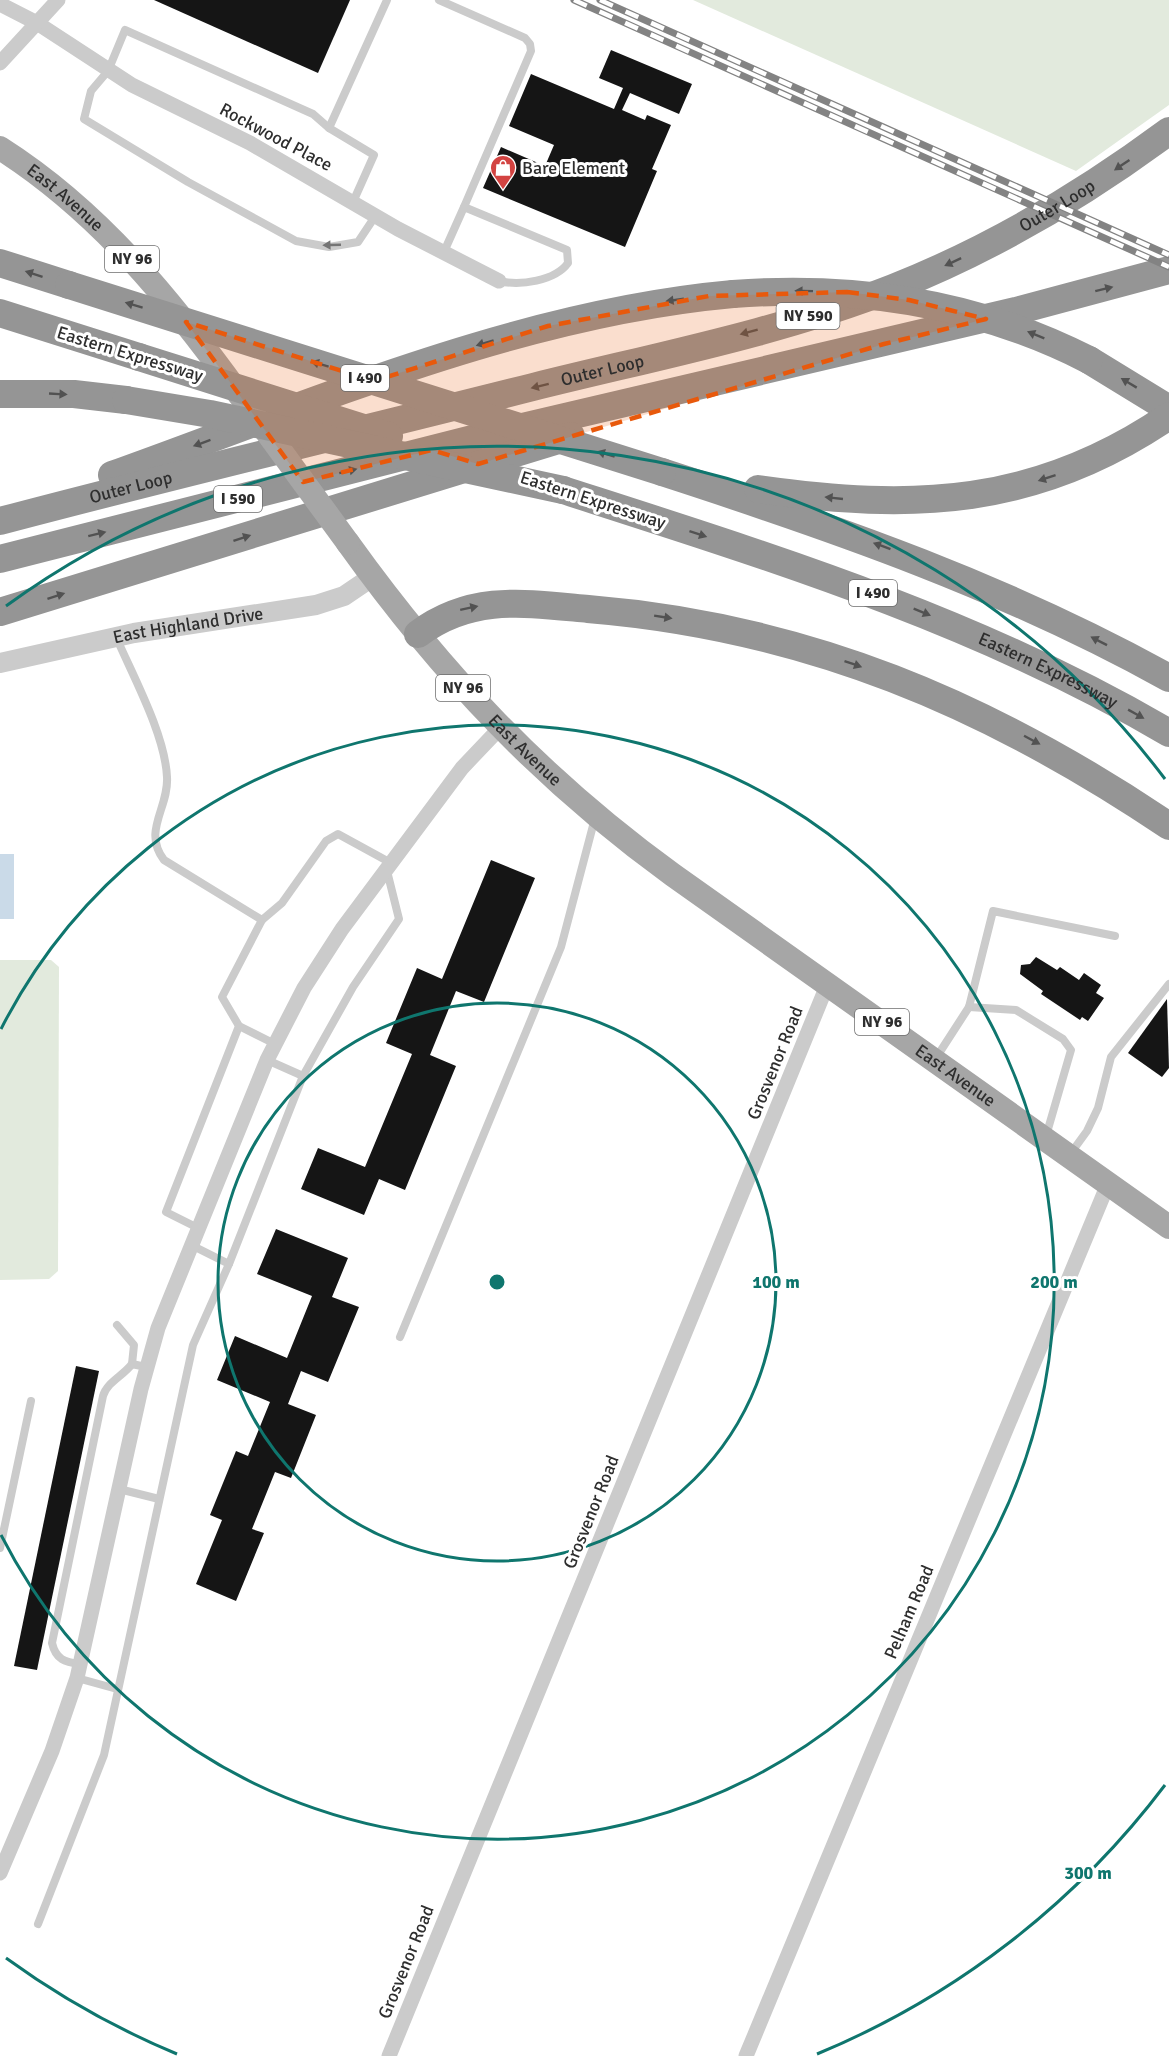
<svg xmlns="http://www.w3.org/2000/svg" width="1169" height="2056" viewBox="0 0 1169 2056" font-family="Signika,sans-serif">
<style>
.green{fill:#e2eadd}
.water{fill:#cadae8}
.building{fill:#151515}
.lines{fill:none;stroke-linecap:round;stroke-linejoin:round}
.service{stroke:#cbcbcb;stroke-width:8}
.minor{stroke:#cbcbcb;stroke-width:15}
.tertiary{stroke:#cbcbcb;stroke-width:20}
.primary{stroke:#a6a6a6;stroke-width:24}
.motorway{stroke:#959595;stroke-width:28}
.rail-casing{stroke:#838383;stroke-width:7}
.rail{stroke:#fff;stroke-width:4.5;stroke-dasharray:14;stroke-linecap:butt}
.primary-bridge{stroke:#a6a6a6;stroke-width:24}
.motorway-bridge{stroke:#959595;stroke-width:28}
.oneway{fill:#525252}
.oneway2{fill:#757575}
.marked{fill:#e8590c;fill-opacity:0.2;stroke:#e8590c;stroke-width:4.5;stroke-dasharray:12 8;stroke-linejoin:round}
.ring{fill:none;stroke:#0f766e;stroke-width:3}
.labels{text-anchor:middle;dominant-baseline:central;stroke-width:6;stroke-linejoin:round;paint-order:stroke}
.shield{fill:#fff;stroke:#6d6d6d;stroke-width:1.5}
.shield-label{font-size:16px;font-weight:bold;fill:#2e2e2e}
.street-label{font-size:18px;fill:#2e2e2e;stroke:#fff}
.poi-label{font-size:18px;fill:#2e2e2e;stroke:#fff;text-anchor:start}
.centre{fill:#0f766e;stroke:#fff;stroke-width:3}
.ring-label{font-size:18px;text-anchor:middle;font-weight:bold;fill:#0f766e;stroke:#fff;stroke-width:6;stroke-linejoin:round;paint-order:stroke}
</style>
<rect width="100%" height="100%" fill="#fff"/>
<g class="green">
<path d="M693,0h476v105l-93,66z"/>
<path d="M0,960h51l8,7 -1,304 -9,8 -49,1z"/>
</g>
<rect class="water" x="0" y="854" width="14" height="65"/>
<g class="building">
<path d="M154,0h196l-32,73z"/>
<path d="M611,50l81,34 -13,30 -49,-21 -8,17 23,10 2,-5 24,10 -19,44 5,2 -32,76 -142,-59 18,-41 44,19 9,-21 -45,-19 22,-52 83,35 9,-21 -24,-10z"/>
<path d="M491,860l44,18 -51,124 -28,-11 -26,64 26,11 -51,124 -26,-11 -15,36 -63,-26 17,-41 47,19 47,-113 -26,-11 31,-75 25,11z"/>
<path d="M1036,957l21,13 3,-3 19,13 5,-7 17,12 -5,8 8,5 -16,23 -6,-4 -2,3 -39,-26 2,-3 -23,-17 1,-9 9,-1z"/>
<path d="M1167,999l2,69 -7,9 -34,-24z"/>
<path d="M276,1229l72,29 -16,39 27,10 -31,75 -27,-11 -13,33 28,11 -25,63 -16,-6 -23,57 12,4 -28,68 -40,-17 26,-64 -12,-5 26,-64 12,5 22,-54 -53,-22 18,-44 52,22 25,-62 -55,-22z"/>
<path d="M76,1366l23,5 -62,299 -23,-4z"/>
</g>
<g class="lines">
<g class="service">
<path d="M439,0l86,38 5,6 1,7 -67,156"/>
<path d="M329,128l-16,-14 -188,-84 -17,41 -17,20 -7,28 104,63 108,59 33,6 29,-5 18,-27"/>
<path d="M353,202l21,-47 -45,-27 58,-128"/>
<path d="M443,254l21,-47 103,43 1,13c-13,18 -48,23 -69,18"/>
<path d="M117,639c17,39 48,96 50,138 2,31 -25,54 -3,83l98,60 -40,77 17,29 -73,186 32,16"/>
<path d="M262,920l20,-17 44,-62 12,-7 53,29"/>
<path d="M969,1007l47,3 47,29 8,11 -25,86"/>
<path d="M239,1026l36,18"/>
<path d="M936,1058l33,-51 24,-96 122,25"/>
<path d="M267,1060l36,16"/>
<path d="M1071,1153l16,-22 11,-23 13,-51 58,-73"/>
<path d="M191,1245l38,19 74,-188 50,-89 46,-68 -12,-48"/>
<path d="M117,1325l17,20 -2,19"/>
<path d="M400,1337l161,-390 34,-129"/>
<path d="M119,1489l40,10"/>
<path d="M0,1548l31,-147"/>
<path d="M80,1664c-15,-2 -24,-4 -28,-21l51,-247c4,-14 20,-20 29,-32l14,3"/>
<path d="M77,1678l40,11"/>
<path d="M38,1924l66,-169 89,-410 36,-81"/>
</g>
<g class="minor">
<path d="M0,4l37,19 95,62 118,58 148,86 101,52"/>
<path d="M0,63l58,-63"/>
<path d="M0,1873l52,-122 25,-73 64,-289 17,-61 109,-268 37,-72 38,-59 120,-161 38,-40"/>
<path d="M389,2056l439,-1073"/>
<path d="M746,2056l362,-872"/>
</g>
<path class="tertiary" id="s1" d="M0,663l134,-30 182,-28 28,-9 28,-19"/>
<g class="primary">
<path id="s2" d="M0,148c99,63 171,152 239,246"/>
<path id="s3" d="M348,543c94,131 194,237 325,332l496,352"/>
</g>
<g class="motorway">
<path d="M0,263l69,22"/>
<path d="M0,313l139,44"/>
<path d="M1089,360l80,49"/>
<path d="M0,394h74l52,6"/>
<path d="M662,472c176,57 345,116 507,206"/>
<path d="M112,475c201,-72 408,-162 621,-181"/>
<path d="M758,489c155,22 278,18 411,-73"/>
<path id="s4" d="M563,490c208,67 416,131 606,243"/>
<path id="s5" d="M0,521c177,-47 355,-89 533,-134 120,-30 245,-54 360,-99 99,-39 191,-94 276,-157"/>
<path d="M0,559l476,-121 540,-127 153,-41"/>
<path d="M0,612l571,-176"/>
<path d="M418,634c53,-40 107,-31 170,-25 219,18 400,95 581,217"/>
</g>
<defs>
<g id="rail">
<path d="M574,0l595,267"/>
<path d="M600,0l569,255"/>
</g>
</defs>
<use href="#rail" class="rail-casing"/>
<use href="#rail" class="rail"/>
<path class="primary-bridge" d="M239,394l109,149"/>
<g class="motorway-bridge">
<path d="M69,285l593,187"/>
<path d="M733,294c123,-9 245,9 356,66"/>
<path d="M139,357l250,79"/>
<path d="M126,400l84,14 353,76"/>
</g>
</g>
<defs><path id="oneway-solid" d="M-6-.8H1V-3.2L6.5 0L1 3.2V.8H-6Z" transform="scale(1.5)"/></defs>
<g class="oneway">
<use href="#oneway-solid" transform="translate(1122 165) rotate(146)"/>
<use href="#oneway-solid" transform="translate(953 262) rotate(155)"/>
<use href="#oneway-solid" transform="translate(34 274) rotate(-162)"/>
<use href="#oneway-solid" transform="translate(1104 289) rotate(-14)"/>
<use href="#oneway-solid" transform="translate(804 291) rotate(-179)"/>
<use href="#oneway-solid" transform="translate(675 300) rotate(172)"/>
<use href="#oneway-solid" transform="translate(134 305) rotate(-163)"/>
<use href="#oneway-solid" transform="translate(749 332) rotate(165)"/>
<use href="#oneway-solid" transform="translate(1036 335) rotate(-158)"/>
<use href="#oneway-solid" transform="translate(485 343) rotate(163)"/>
<use href="#oneway-solid" transform="translate(320 364) rotate(-163)"/>
<use href="#oneway-solid" transform="translate(1129 383) rotate(-149)"/>
<use href="#oneway-solid" transform="translate(540 386) rotate(166)"/>
<use href="#oneway-solid" transform="translate(58 394) rotate(3)"/>
<use href="#oneway-solid" transform="translate(202 443) rotate(160)"/>
<use href="#oneway-solid" transform="translate(606 454) rotate(-163)"/>
<use href="#oneway-solid" transform="translate(348 471) rotate(-14)"/>
<use href="#oneway-solid" transform="translate(1047 478) rotate(162)"/>
<use href="#oneway-solid" transform="translate(834 498) rotate(-174)"/>
<use href="#oneway-solid" transform="translate(97 534) rotate(-14)"/>
<use href="#oneway-solid" transform="translate(698 534) rotate(18)"/>
<use href="#oneway-solid" transform="translate(242 538) rotate(-18)"/>
<use href="#oneway-solid" transform="translate(882 546) rotate(-160)"/>
<use href="#oneway-solid" transform="translate(56 596) rotate(-18)"/>
<use href="#oneway-solid" transform="translate(469 608) rotate(-12)"/>
<use href="#oneway-solid" transform="translate(922 612) rotate(22)"/>
<use href="#oneway-solid" transform="translate(663 617) rotate(9)"/>
<use href="#oneway-solid" transform="translate(1099 641) rotate(-153)"/>
<use href="#oneway-solid" transform="translate(853 664) rotate(19)"/>
<use href="#oneway-solid" transform="translate(1136 714) rotate(29)"/>
<use href="#oneway-solid" transform="translate(1032 740) rotate(28)"/>
</g>
<use class="oneway2" href="#oneway-solid" transform="translate(332 245) rotate(178)"/>
<path class="marked" d="M847,292l62,8 77,19 -102,25 -406,120 -46,-14 -129,32 -117,-160 188,59 174,-55 161,-30z"/>
<g class="ring">
<circle cx="497" cy="1282" r="279"/>
<path d="M1 1029A557 557 0 1 1 1 1535"/>
<path d="M1165 1785A836 836 0 0 1 817 2054M177 2054A836 836 0 0 1 6 1958M6 606A836 836 0 0 1 1165 779"/>
</g>
<defs>
<symbol id="shop-pin" viewBox="-11 -11 22 30"><path d="M0 17L-7.5 6A9.5 9.5 0 1 1 7.5 6Z" fill="#d34341" stroke="#fff"/><path d="M-5-2.5h2.3a2.7 3.5 0 0 1 5.4 0H5L5.5 6h-11ZM-1.5-2.5h3a1.5 2.3 0 0 0-3 0Z" fill="#fff"/></symbol>
</defs>
<g fill-rule="evenodd">
<use href="#shop-pin" x="488" y="153" width="30" height="40"/>
</g>
<g class="labels">
<g class="shield">
<rect x="105" y="246" width="54" height="26" rx="4.5"/>
<rect x="776.5" y="303" width="63" height="26" rx="4.5"/>
<rect x="341" y="365" width="48" height="26" rx="4.5"/>
<rect x="214" y="486" width="48" height="26" rx="4.5"/>
<rect x="849" y="580" width="48" height="26" rx="4.5"/>
<rect x="436" y="675" width="54" height="26" rx="4.5"/>
<rect x="855" y="1009" width="54" height="26" rx="4.5"/>
</g>
<g class="shield-label">
<text x="132" y="259">NY 96</text>
<text x="808" y="316">NY 590</text>
<text x="365" y="378">I 490</text>
<text x="238" y="499">I 590</text>
<text x="873" y="593">I 490</text>
<text x="463" y="688">NY 96</text>
<text x="882" y="1022">NY 96</text>
</g>
<g class="street-label">
<text transform="translate(276 137) rotate(28)">Rockwood Place</text>
<text stroke="none"><textPath href="#s2" startOffset="82">East Avenue</textPath></text>
<text stroke="none"><textPath href="#s5" startOffset="1107">Outer Loop</textPath></text>
<text transform="translate(130 354) rotate(17)">Eastern Expressway</text>
<text stroke="none"><textPath href="#s5" startOffset="621">Outer Loop</textPath></text>
<text stroke="none"><textPath href="#s5" startOffset="135">Outer Loop</textPath></text>
<text transform="translate(593 500) rotate(18)">Eastern Expressway</text>
<text stroke="none"><textPath href="#s1" startOffset="192">East Highland Drive</textPath></text>
<text stroke="none"><textPath href="#s4" startOffset="518">Eastern Expressway</textPath></text>
<text stroke="none"><textPath href="#s3" startOffset="273">East Avenue</textPath></text>
<text transform="translate(775 1063) rotate(-68)">Grosvenor Road</text>
<text stroke="none"><textPath href="#s3" startOffset="813">East Avenue</textPath></text>
<text transform="translate(591 1512) rotate(-68)">Grosvenor Road</text>
<text transform="translate(909 1612) rotate(-67)">Pelham Road</text>
<text transform="translate(406 1962) rotate(-68)">Grosvenor Road</text>
</g>
<g class="poi-label">
<text x="522" y="168">Bare Element</text>
</g>
</g>
<circle cx="497" cy="1282" r="9" class="centre"/>
<g class="ring-label">
<text x="776" y="1288">100 m</text>
<text x="1054" y="1288">200 m</text>
<text x="1088" y="1879">300 m</text>
</g>
</svg>
